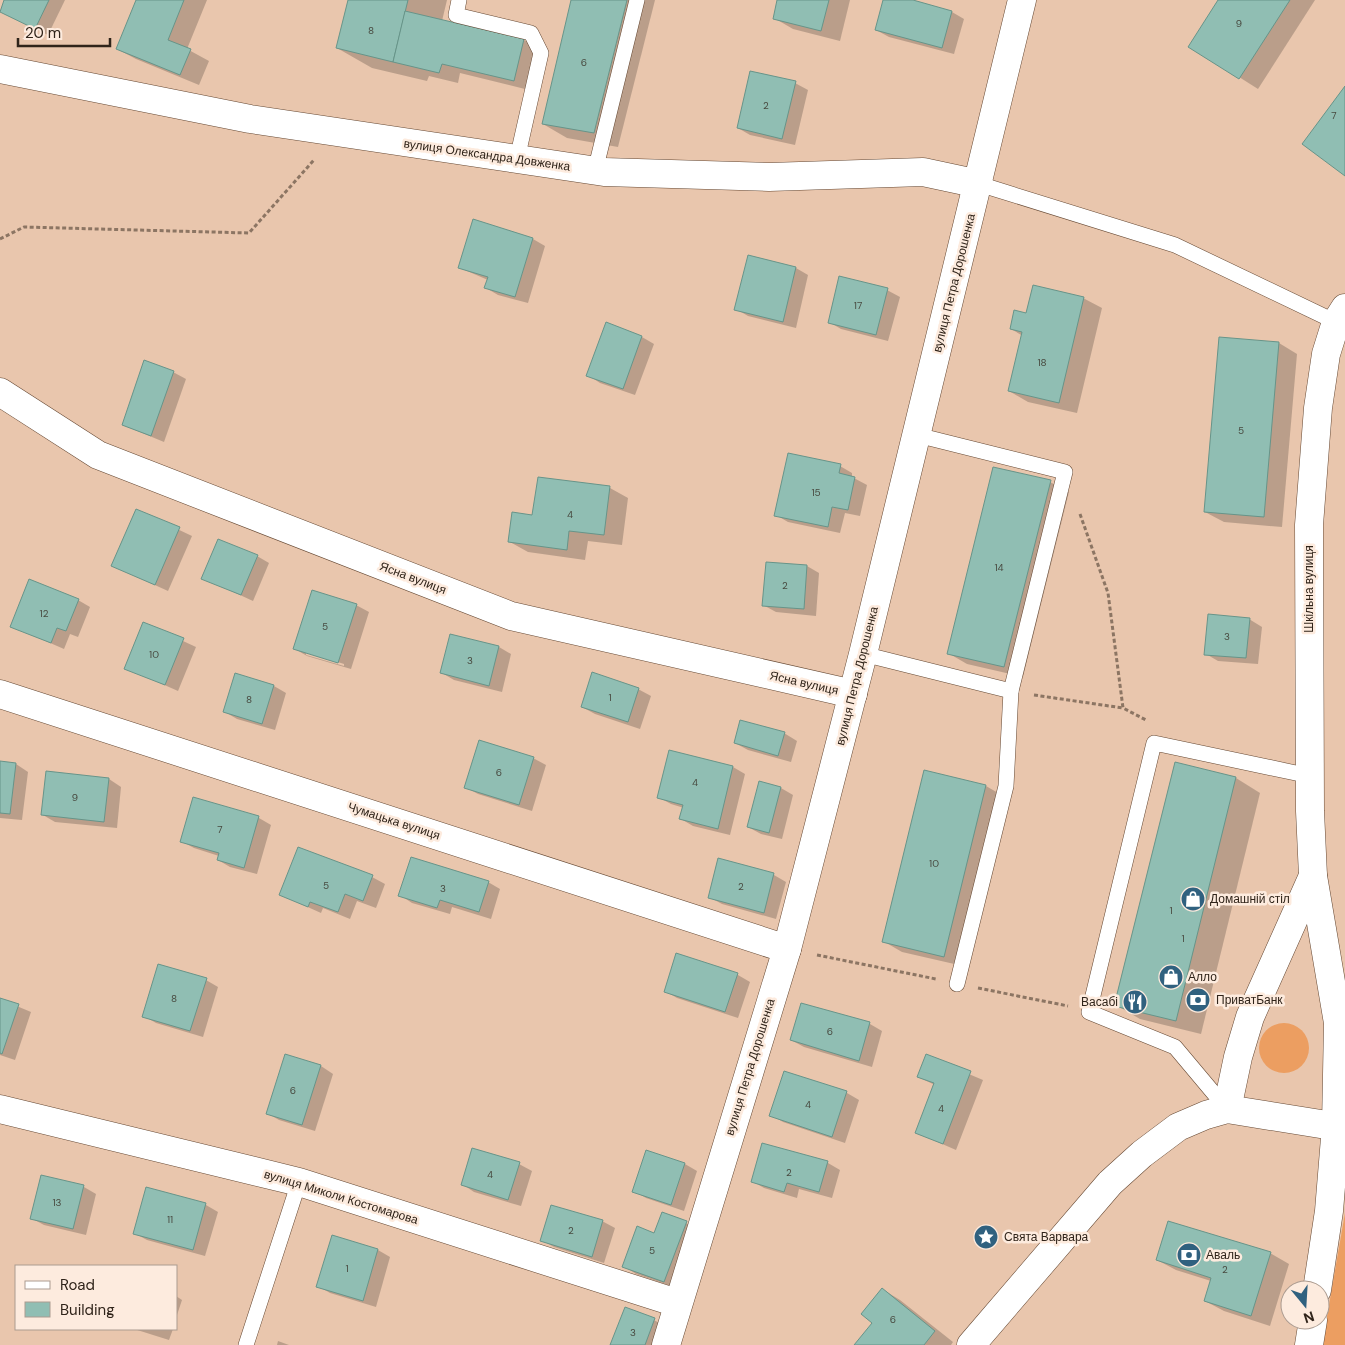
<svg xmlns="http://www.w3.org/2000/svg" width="1345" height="1345" viewBox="0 0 1345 1345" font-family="'DM Sans',sans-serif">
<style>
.green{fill:#ec9e61}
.shadow{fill:#0003;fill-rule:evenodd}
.building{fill:#90beb3;stroke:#679489}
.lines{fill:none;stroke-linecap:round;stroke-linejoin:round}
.lane-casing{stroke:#654833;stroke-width:16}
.street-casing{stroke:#654833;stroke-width:29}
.secondary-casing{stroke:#654833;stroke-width:29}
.path{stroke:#8c7563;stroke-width:3;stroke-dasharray:4 2.5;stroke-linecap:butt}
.lane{stroke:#fff;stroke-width:15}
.street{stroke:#fff;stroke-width:28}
.secondary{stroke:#fff;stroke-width:28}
.labels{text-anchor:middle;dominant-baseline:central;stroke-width:5;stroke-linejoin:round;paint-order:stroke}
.number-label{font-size:10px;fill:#484a40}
.street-label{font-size:12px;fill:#30241a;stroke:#fdebde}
.poi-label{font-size:12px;fill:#30241a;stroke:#fdebde;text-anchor:start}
</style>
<rect width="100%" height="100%" fill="#e9c6ad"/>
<g class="green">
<circle cx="1284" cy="1048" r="25"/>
<path d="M1345,1213v132h-23z"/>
</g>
<g class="shadow">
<path d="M6,0h59l-17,35 -48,-24z"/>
<path d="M137,0h70l-20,49 22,12 -10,24 -63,-26 -19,-10z"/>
<path d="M349,0h98l-5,21 82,19 18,11 -9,40 -73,-18 -2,10 -29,-7 -2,5 -55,-13 -35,-20z"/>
<path d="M573,0h82l-37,147 -51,-9 -24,-14z"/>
<path d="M779,0h71l-10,41 -47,-12 -19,-11z"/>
<path d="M885,0h23l44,12 12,7 -10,35 -65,-17 -13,-7z"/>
<path d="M1219,0h96l-57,89 -68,-43z"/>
<path d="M795,83l13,7 -13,55 -45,-10 -12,-7z"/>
<path d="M474,221l59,18 12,7 -17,57 -30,-8 -12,-7 2,-8 -28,-12z"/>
<path d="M749,257l47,11 12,7 -12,53 -48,-12 -12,-7z"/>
<path d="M887,290l13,7 -12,44 -47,-12 -12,-7z"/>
<path d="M1083,298l19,10 -25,105 -49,-11 -19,-11 14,-55 -12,-7 16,-14z"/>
<path d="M606,324l36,13 12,7 -19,51 -35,-12 -12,-8z"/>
<path d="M1279,343l18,11 -15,173 -58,-5 -19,-10z"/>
<path d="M173,372l13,7 -22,63 -41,-17z"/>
<path d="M840,466l12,7v4l15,8 -7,31 -15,-3 -5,20 -52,-11 -12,-7z"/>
<path d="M1050,482l19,10 -46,185 -56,-13 -19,-11z"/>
<path d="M610,488l18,10 -6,47 -34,-4 -3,19 -57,-8 -18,-10 24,-26z"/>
<path d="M137,510l55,26 -24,55 -55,-25z"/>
<path d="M257,556l12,7 -16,38 -50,-23z"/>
<path d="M767,563l40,3 12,7 -3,43 -40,-4 -13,-7z"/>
<path d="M78,600l12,7 -12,30 -8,-3 -6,15 -53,-23z"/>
<path d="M356,605l13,7 -18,57 -44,-13 -12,-7zM306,652l38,12v2l-38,-11z"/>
<path d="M1249,619l13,8 -4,37 -40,-3 -12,-7z"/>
<path d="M144,623l52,24 -18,44 -52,-23z"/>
<path d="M451,635l48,12 12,7 -9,38 -48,-12 -12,-7z"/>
<path d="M236,675l38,11 12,7 -11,37 -38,-11 -12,-7z"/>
<path d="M638,689l13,7 -11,33 -45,-15 -13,-7z"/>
<path d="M784,733l13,8 -6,21 -43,-12 -13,-7z"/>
<path d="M669,752l64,15 12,7 -15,61 -37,-9 -12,-7 3,-11 -13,-4 -13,-7z"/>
<path d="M533,758l13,7 -14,46 -54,-17 -13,-7z"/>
<path d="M0,762l16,2 12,8 -6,48 -22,-2z"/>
<path d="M925,771l61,15 19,11 -42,169 -61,-14 -19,-11z"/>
<path d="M1236,778l24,15 -59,241 -61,-15 -24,-14z"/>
<path d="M109,779l12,8 -4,41 -62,-6 -12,-7z"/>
<path d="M781,788l12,7 -11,44 -21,-5 -13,-7z"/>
<path d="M194,799l65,19 12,7 -14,49 -27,-7 -12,-7 1,-4 -25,-8 -13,-7z"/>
<path d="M719,860l55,15 12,7 -10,37 -54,-15 -13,-7z"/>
<path d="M372,877l13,7 -9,24 -19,-7 -7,18 -27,-11 -2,5 -40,-18z"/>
<path d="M488,882l12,7 -9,30 -39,-12 -2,7 -38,-11 -12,-8z"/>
<path d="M677,954l61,21 12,7 -12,36 -61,-20 -12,-7z"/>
<path d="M206,980l12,7 -15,50 -47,-14 -12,-7z"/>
<path d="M0,999l31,13 -16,48 -15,-5z"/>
<path d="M802,1004l68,20 12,7 -10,36 -68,-20 -13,-7z"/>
<path d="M286,1055l35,11 12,8 -18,57 -36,-11 -12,-7z"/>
<path d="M926,1056l57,24 -27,70 -39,-17 18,-48 -17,-8z"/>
<path d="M785,1072l62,21 12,7 -14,43 -62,-21 -12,-7z"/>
<path d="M828,1163l12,7 -8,28 -33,-9 -2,9 -33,-10 -12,-7z"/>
<path d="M519,1164l13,7 -11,35 -47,-14 -12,-8z"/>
<path d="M685,1164l12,7 -13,40 -38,-13 -12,-7z"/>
<path d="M84,1187l12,7 -10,41 -42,-10 -13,-7z"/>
<path d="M147,1188l59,17 12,7 -13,44 -58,-16 -13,-7z"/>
<path d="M602,1221l13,7 -11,35 -50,-16 -13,-7z"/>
<path d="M686,1223l13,7 -22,58 -41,-14 -12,-8 31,-32z"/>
<path d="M333,1237l45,13 12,7 -14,50 -46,-14 -12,-7z"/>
<path d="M1270,1253l19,11 -19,62 -46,-15 -19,-10 6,-20 -35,-11 -19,-10z"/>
<path d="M882,1289l18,11 53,42 -2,3h-95l17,-22z"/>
<path d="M176,1296l6,4 -6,18z"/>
<path d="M626,1308l41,18 -7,19h-48z"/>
<path d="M134,1329h39l-4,11z"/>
<path d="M278,1341l11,4h-12z"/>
</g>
<g class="building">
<path d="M4,0h45l-14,29 -35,-17z"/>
<path d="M136,0h48l-16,40 23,9 -11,26 -64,-26z"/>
<path d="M348,0h60l-15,62 -57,-14z"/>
<path d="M571,0h56l-33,133 -52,-9z"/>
<path d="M777,0h52l-8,31 -48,-12z"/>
<path d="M883,0h30l39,11 -10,37 -67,-18z"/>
<path d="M1218,0h72l-51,79 -51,-32z"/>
<path d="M405,11l119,28 -10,42 -72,-17 -3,9 -46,-11z"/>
<path d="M750,71l46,10 -14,58 -45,-11z"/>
<path d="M1345,86v90l-43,-32z"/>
<path d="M473,219l60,19 -18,59 -31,-9 4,-11 -30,-9z"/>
<path d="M748,255l48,12 -13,55 -49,-12z"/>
<path d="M839,276l49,12 -12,47 -48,-12z"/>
<path d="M1033,285l51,12 -25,106 -51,-12 14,-59 -12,-3 4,-19 12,3z"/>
<path d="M606,322l36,14 -19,53 -37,-13z"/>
<path d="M1219,337l60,5 -15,175 -60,-5z"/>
<path d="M144,360l30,11 -23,65 -29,-11z"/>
<path d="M788,453l53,11 -2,9 16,4 -7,33 -16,-3 -4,20 -54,-11z"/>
<path d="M993,467l58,13 -47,187 -57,-13z"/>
<path d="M538,477l72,9 -6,49 -35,-4 -2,19 -59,-8 4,-30 20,3z"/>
<path d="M136,509l44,18 -25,58 -44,-19z"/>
<path d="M218,539l40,16 -17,40 -40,-16z"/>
<path d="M766,562l41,3 -3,44 -42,-3z"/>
<path d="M29,579l50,20 -13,32 -9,-3 -6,15 -41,-16z"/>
<path d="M312,590l45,14 -19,59 -45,-14z"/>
<path d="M1208,614l42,4 -4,40 -42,-3z"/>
<path d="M143,622l41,16 -19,47 -41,-16z"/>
<path d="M450,634l49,12 -10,40 -49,-13z"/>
<path d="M592,672l47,16 -11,34 -47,-15z"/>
<path d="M235,673l39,12 -12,39 -39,-12z"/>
<path d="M740,720l45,12 -7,24 -44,-13z"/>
<path d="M479,740l55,17 -15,48 -55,-17z"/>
<path d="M669,750l64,16 -15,63 -39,-10 4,-14 -26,-7z"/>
<path d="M0,761l16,2 -6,51 -10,-1z"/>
<path d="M1175,762l61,15 -60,244 -62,-15z"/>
<path d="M924,770l62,15 -42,172 -62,-15z"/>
<path d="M46,771l63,7 -5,44 -63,-7z"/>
<path d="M759,781l22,6 -12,46 -22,-6z"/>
<path d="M193,797l66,19 -15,52 -27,-8 2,-7 -39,-11z"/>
<path d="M298,847l75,28 -10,26 -18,-7 -7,18 -28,-10 -2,5 -29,-12z"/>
<path d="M411,857l78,24 -10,31 -39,-12 -3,8 -39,-12z"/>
<path d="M718,858l56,15 -10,40 -56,-15z"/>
<path d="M676,953l62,20 -13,39 -61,-20z"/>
<path d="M158,964l49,14 -17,53 -48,-14z"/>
<path d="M0,998l19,6 -17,50 -2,-1z"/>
<path d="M801,1003l69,19 -11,39 -69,-21z"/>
<path d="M285,1054l36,11 -19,60 -36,-11z"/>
<path d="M926,1054l45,17 -28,73 -28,-11 19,-50 -17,-6z"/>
<path d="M784,1071l63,20 -15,46 -63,-21z"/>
<path d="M762,1143l66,18 -9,31 -32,-9 -3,9 -33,-10z"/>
<path d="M472,1148l48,14 -12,38 -47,-15z"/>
<path d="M646,1150l39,13 -14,42 -39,-13z"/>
<path d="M41,1175l43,10 -11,44 -43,-10z"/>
<path d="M146,1187l60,16 -13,47 -60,-16z"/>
<path d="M551,1205l52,15 -11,37 -52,-16z"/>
<path d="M662,1212l25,9 -23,61 -42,-15 15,-41 17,7z"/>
<path d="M1168,1221l103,31 -20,64 -47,-15 7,-23 -55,-18z"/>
<path d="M332,1235l46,14 -15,52 -47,-14z"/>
<path d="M882,1288l53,43 -11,14h-70l18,-22 -11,-9z"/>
<path d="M625,1307l30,11 -10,27h-35z"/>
</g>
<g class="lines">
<defs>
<g id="lane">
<path d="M459,0l-3,15 75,18 10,20 -24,106"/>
<path d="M595,171l42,-171"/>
<path d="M979,184l196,61 161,77"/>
<path d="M863,654l148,37 54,-219 -148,-37"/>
<path d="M957,984l49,-198 5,-95"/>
<path d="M1227,1109l-52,-62 -86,-35 65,-269 156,33"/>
<path d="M246,1345l53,-163"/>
</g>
<g id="street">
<path d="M0,69l250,50 354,53 165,5 154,-5 56,12"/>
<path d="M0,392l98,63 413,161 342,78"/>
<path d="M0,694l787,255"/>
<path d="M0,1109l299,73 378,121"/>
<path d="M1317,1290l12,-79 7,-85"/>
<path d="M666,1345l121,-396 76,-295 159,-654"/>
<path d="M1309,1345l4,-25"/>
</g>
<g id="secondary">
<path d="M1227,1109l11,-52 12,-40 63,-141"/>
<path d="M1336,1126l2,-103 -25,-147 -3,-65 -1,-286 9,-117 8,-54 10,-32 9,-14"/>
<path d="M971,1345l139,-162 32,-29 36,-27 28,-12 21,-6 118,19"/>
</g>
</defs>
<use href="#lane" class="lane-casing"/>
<use href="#street" class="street-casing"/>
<use href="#secondary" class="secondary-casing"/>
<g class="path">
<path d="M0,239l24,-12 225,6 65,-73"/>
<path d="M1080,514l28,79 15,115 23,12"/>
<path d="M1034,695l89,13"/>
<path d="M817,955l119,24"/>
<path d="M978,988l90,18"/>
</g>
<use href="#lane" class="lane"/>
<use href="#street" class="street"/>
<use href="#secondary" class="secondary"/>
</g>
<defs>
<symbol id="shop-disc" viewBox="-11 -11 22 22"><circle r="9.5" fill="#30617f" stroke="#fdebde"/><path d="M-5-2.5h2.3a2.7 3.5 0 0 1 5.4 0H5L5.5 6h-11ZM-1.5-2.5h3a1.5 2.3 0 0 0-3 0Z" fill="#fff"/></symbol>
<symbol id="bank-disc" viewBox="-11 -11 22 22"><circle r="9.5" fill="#30617f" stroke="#fdebde"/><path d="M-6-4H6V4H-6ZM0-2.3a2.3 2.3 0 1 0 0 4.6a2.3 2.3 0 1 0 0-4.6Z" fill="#fff"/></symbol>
<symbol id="restaurant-disc" viewBox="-11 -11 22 22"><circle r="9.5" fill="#30617f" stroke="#fdebde"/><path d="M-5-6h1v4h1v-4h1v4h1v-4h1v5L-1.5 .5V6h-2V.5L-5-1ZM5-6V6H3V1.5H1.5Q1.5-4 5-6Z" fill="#fff"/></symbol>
<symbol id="sight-disc" viewBox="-11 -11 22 22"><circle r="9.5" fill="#30617f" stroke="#fdebde"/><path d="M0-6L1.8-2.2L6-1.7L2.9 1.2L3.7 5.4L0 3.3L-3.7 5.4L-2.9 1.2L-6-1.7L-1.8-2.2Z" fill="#fff"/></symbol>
</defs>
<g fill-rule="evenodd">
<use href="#shop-disc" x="1179" y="885" width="28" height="28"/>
<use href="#shop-disc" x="1157" y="963" width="28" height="28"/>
<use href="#bank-disc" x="1184" y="986" width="28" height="28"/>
<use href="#restaurant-disc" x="1121" y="988" width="28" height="28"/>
<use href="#sight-disc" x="972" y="1223" width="28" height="28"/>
<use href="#bank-disc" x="1175" y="1241" width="28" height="28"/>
</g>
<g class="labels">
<g class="number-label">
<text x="1239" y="23">9</text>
<text x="371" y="30">8</text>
<text x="584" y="62">6</text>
<text x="766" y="105">2</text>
<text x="1334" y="115">7</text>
<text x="858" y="305">17</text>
<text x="1042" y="362">18</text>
<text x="1241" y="430">5</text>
<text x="816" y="492">15</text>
<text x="570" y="514">4</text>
<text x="999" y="567">14</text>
<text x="785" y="585">2</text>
<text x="44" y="613">12</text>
<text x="325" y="626">5</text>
<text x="1227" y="636">3</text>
<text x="154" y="654">10</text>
<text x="470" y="660">3</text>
<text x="610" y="697">1</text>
<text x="249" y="699">8</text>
<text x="499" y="772">6</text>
<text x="695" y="782">4</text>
<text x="75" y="797">9</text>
<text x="220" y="829">7</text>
<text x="934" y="863">10</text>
<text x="326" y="885">5</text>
<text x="741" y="886">2</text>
<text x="443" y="888">3</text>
<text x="1171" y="910">1</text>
<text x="1183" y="938">1</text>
<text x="174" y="998">8</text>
<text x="830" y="1031">6</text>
<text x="293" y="1090">6</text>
<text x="808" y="1104">4</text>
<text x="941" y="1108">4</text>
<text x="789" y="1172">2</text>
<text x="490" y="1174">4</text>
<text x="57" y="1202">13</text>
<text x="170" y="1219">11</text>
<text x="571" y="1230">2</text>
<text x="652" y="1250">5</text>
<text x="347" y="1268">1</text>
<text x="1225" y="1269">2</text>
<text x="893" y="1319">6</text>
<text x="633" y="1332">3</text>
</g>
<g class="street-label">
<text transform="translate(487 155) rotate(8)">вулиця Олександра Довженка</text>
<text transform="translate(954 283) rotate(-76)">вулиця Петра Дорошенка</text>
<text transform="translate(413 578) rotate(21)">Ясна вулиця</text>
<text transform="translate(1309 589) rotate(-90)">Шкільна вулиця</text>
<text transform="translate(857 676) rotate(-76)">вулиця Петра Дорошенка</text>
<text transform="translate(804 683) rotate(13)">Ясна вулиця</text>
<text transform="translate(394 821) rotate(18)">Чумацька вулиця</text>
<text transform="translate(750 1067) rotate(-73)">вулиця Петра Дорошенка</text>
<text transform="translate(341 1197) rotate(17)">вулиця Миколи Костомарова</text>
</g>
<g class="poi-label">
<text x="1210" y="899">Домашній стіл</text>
<text x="1188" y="977">Алло</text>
<text x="1216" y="1000">ПриватБанк</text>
<text x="1118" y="1002" text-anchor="end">Васабі</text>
<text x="1004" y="1237">Свята Варвара</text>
<text x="1206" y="1255">Аваль</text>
</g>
</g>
<rect x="15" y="1265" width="162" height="65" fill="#fdebde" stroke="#ab9b90"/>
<rect x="25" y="1281" width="25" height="8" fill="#ffffff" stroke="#ab9b90"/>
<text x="60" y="1290" font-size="15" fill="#30241a">Road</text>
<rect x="25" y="1302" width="25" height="15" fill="#90beb3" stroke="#ab9b90"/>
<text x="60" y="1315" font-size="15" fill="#30241a">Building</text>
<g transform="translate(1305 1305) rotate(162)"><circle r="24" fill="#fdebde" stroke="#ab9b90"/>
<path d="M0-4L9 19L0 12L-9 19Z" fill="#30617f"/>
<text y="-8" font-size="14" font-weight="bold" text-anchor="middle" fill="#30241a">N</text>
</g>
<path d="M18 38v8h92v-8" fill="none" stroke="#30241a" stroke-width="2.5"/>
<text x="25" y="38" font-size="15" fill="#30241a" stroke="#fdebde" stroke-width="4" paint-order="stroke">20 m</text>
</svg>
